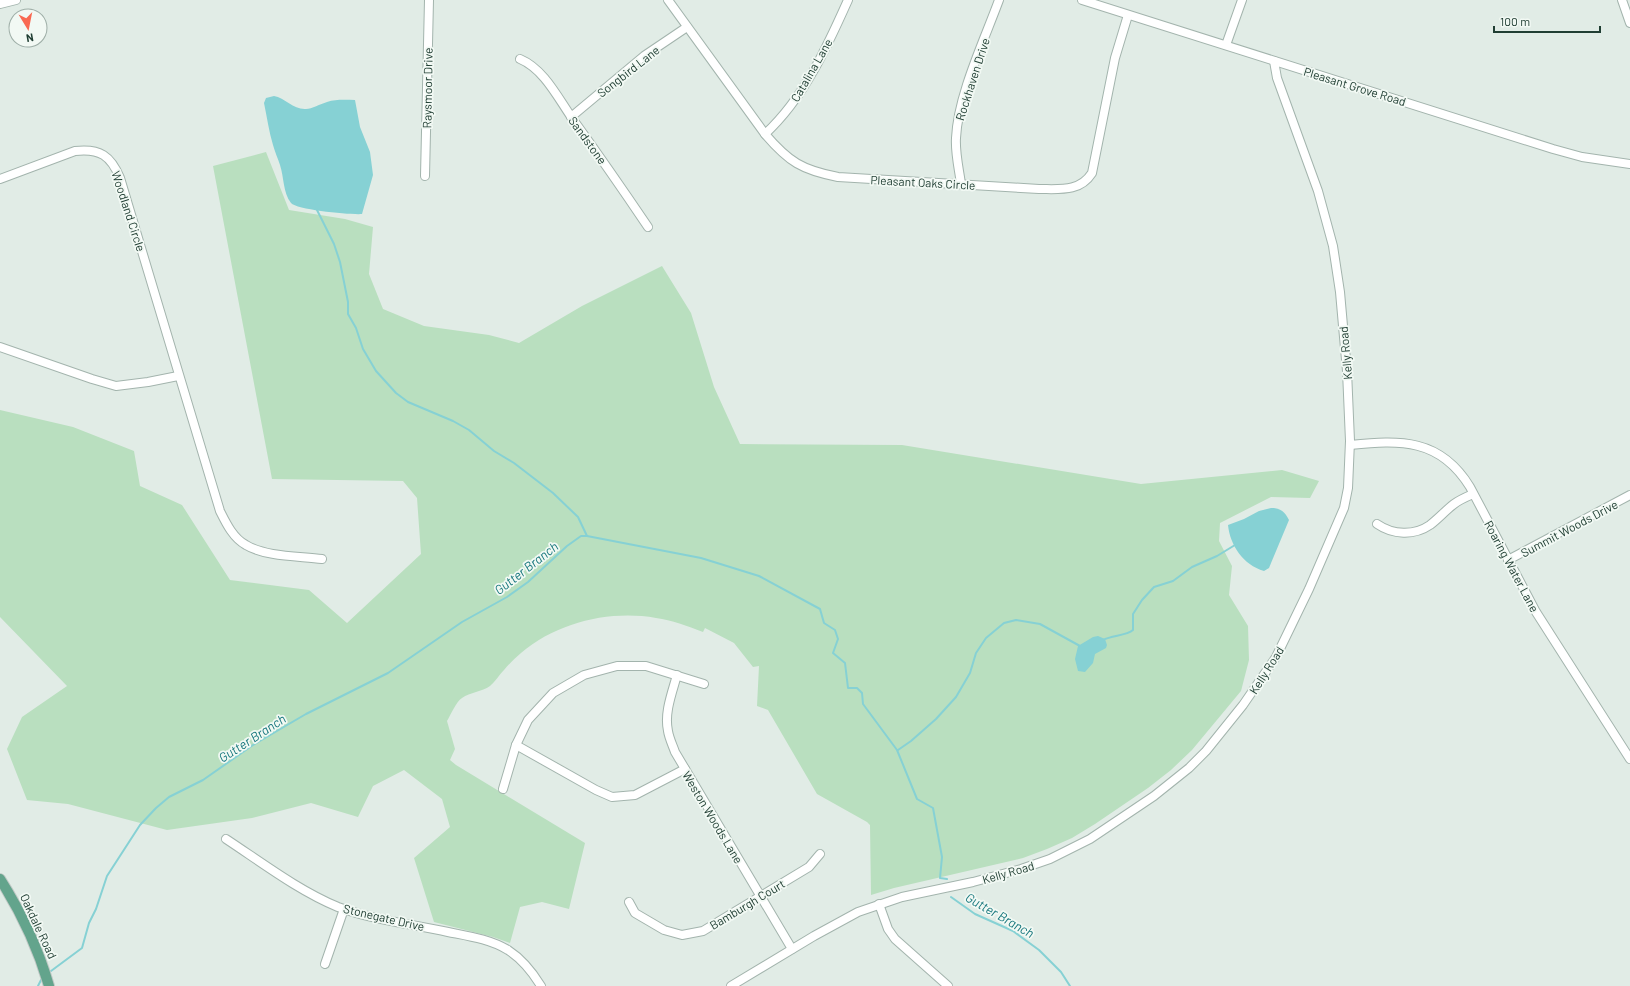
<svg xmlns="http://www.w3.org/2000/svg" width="1630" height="986" viewBox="0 0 1630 986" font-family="Barlow,sans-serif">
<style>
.green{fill:#b9dfbf}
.water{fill:#86d1d4}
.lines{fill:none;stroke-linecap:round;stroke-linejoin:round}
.stream{stroke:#86d1d4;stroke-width:2}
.minor-casing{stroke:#a3b4ad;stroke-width:10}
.major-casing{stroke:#c1c9c6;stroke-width:12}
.minor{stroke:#fff;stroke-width:8}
.major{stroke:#63a48c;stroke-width:10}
.labels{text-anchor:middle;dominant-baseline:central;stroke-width:3.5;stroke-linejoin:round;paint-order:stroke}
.street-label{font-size:12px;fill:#203e33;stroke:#f2f9f4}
.water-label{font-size:13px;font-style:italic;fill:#17777d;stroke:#f2f9f4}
</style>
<rect width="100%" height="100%" fill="#e1ece6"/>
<path class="green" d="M266,152l23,58 56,9 28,8 -4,47 14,35 41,17 65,9 30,8 63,-37 80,-40 29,47 23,74 26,57 162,1 239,39 141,-14 37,11 -9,17 -39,-1 -51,26 -1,18 13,25 -3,29 19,31 1,34 -8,31 -49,59 -21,20 -23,18 -53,36 -23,14 -25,11 -24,9 -129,30 -23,7 -1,-70 -3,-3 -50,-28 -49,-84 -11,-4 2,-40 -6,1 -19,-24 -29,-15 -2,4c-16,-6 -31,-12 -47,-14 -46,-8 -98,4 -135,35 -6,5 -12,11 -17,17 -5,5 -9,12 -14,16 -8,6 -20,6 -28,12 -6,4 -11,16 -15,23l8,28 -5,11 6,5 129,78 -16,66 -27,-7 -22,5 -10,36 -17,-6 -59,-15 -20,-64 36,-31 -8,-28 -38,-29 -31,16 -15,31 -47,-14 -59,15 -85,12 -99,-26 -41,-4 -20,-51 15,-32 45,-31 -67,-69v-207l73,17 61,24 6,35 42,19 48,75 79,10 38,33 74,-69 -4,-56 -14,-17 -131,-2 -59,-313z"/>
<g class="water">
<path d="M274,96c11,2 20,14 32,13 6,0 14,-5 21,-7 9,-3 19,-2 28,-2l5,27 10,25 3,23 -11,39c-10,1 -65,-4 -71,-11 -8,-10 -7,-26 -11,-38 -2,-6 -5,-13 -7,-20 -4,-13 -6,-28 -9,-42l2,-5z"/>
<path d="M1271,508c10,0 14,4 18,12l-20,48 -5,3c-21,-6 -34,-26 -36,-46l16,-6 15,-8z"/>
<path d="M1098,636l7,3 2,6 -1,3 -11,6 -2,9 -8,9 -7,-1 -3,-12 3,-13 15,-9z"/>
</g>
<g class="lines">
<g class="stream">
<path d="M316,208l18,36 6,18 8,40v12l8,14 7,21 13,22 20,22 12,9 45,19 16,9 25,21 20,12 39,30 25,24 9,19"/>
<path d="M1103,640c9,-5 23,-4 30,-10v-16l9,-14 12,-13 19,-6 19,-14 25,-11 18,-11"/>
<path d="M898,750l13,-9 25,-22 20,-22 14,-24 6,-20 10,-15 18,-15 12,-3 24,4 40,22"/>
<path d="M951,897l24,17 38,17 26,19 22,22 9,14"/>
<path d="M51,971l31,-23 7,-25 7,-14 11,-33 33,-51 16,-17 13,-11 34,-17 50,-35 53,-31 82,-41 74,-51 45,-25 21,-15 39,-36 14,-10h6l114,22 58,18 61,33 4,14 11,7 3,9 -5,14 12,10 3,25h9l5,5 1,11 34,46 20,49 16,9 9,49 -2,21 7,1"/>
<path d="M38,986l3,-6"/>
</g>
<defs>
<g id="minor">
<path d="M668,0l97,134c24,28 37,36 73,43l201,12c21,0 41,3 53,-16l23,-115 13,-43"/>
<path d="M1082,0l471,149 29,8 48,7"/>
<path d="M1622,0l8,23"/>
<path d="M0,4l16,-4"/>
<path d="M1226,45l16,-45"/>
<path d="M520,59c24,10 38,39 52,59 26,36 51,72 76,109"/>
<path d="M571,117l73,-61 43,-29"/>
<path d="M765,134c39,-36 62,-87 83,-134"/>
<path d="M425,176l4,-176"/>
<path d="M0,179l75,-28c25,-3 36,5 45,27l100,333c6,12 13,27 26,34 20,12 53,11 76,14"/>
<path d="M961,184c-2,-15 -6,-31 -5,-46 2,-43 28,-97 43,-138"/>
<path d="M0,347l92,32 24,7 32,-4 30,-6"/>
<path d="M1350,445c50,-5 90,-7 120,42l66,125 94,147"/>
<path d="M1377,524c16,11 37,12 53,1 8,-6 15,-14 24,-21 5,-4 12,-7 19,-10"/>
<path d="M1508,560l122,-65"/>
<path d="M677,675c-5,18 -13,38 -9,56 1,7 5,15 7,21l117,197"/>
<path d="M516,745l80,45 16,7 23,-2 50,-26"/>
<path d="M503,789l13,-44 12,-25 25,-27 31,-18 33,-9h29l58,18"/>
<path d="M226,839c35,23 73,52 112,68 35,13 73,17 110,25 20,4 42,7 60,18 14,9 25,23 33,36"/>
<path d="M629,902l6,11 29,17 18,5 21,-4 106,-64 11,-13"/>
<path d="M879,904l9,25 7,10 53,47"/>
<path d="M325,964l19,-55"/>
<path d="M731,986l83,-50 44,-24 44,-15 71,-15 48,-13 29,-10 40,-20 64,-43 35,-28 17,-17 37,-46 33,-48 33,-68 35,-81 4,-20 2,-47 -3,-70 -7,-79 -7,-46 -15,-55 -41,-113 -3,-17"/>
</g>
<path id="major" d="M0,879c21,33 38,69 49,107"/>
</defs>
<use href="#minor" class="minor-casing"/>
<use href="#major" class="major-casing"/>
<use href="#minor" class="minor"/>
<use href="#major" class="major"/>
</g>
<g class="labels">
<g class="street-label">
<text transform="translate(811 70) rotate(-60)">Catalina Lane</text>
<text transform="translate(628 71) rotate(-38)">Songbird Lane</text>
<text transform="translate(972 79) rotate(-72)">Rockhaven Drive</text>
<text transform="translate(1355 86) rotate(17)">Pleasant Grove Road</text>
<text transform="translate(427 88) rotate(-89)">Raysmoor Drive</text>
<text transform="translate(588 140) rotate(54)">Sandstone</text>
<text transform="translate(923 182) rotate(3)">Pleasant Oaks Circle</text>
<text transform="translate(129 211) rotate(72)">Woodland Circle</text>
<text transform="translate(1345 353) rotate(-95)">Kelly Road</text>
<text transform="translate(1569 528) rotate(-28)">Summit Woods Drive</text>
<text transform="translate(1512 566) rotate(62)">Roaring Water Lane</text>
<text transform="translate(1266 670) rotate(-58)">Kelly Road</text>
<text transform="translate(713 817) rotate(59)">Weston Woods Lane</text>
<text transform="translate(1008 872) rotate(-16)">Kelly Road</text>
<text transform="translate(747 904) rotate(-31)">Bamburgh Court</text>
<text transform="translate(384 917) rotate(13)">Stonegate Drive</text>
<text transform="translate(39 926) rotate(65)">Oakdale Road</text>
</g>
<g class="water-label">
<text transform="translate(526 568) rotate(-38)">Gutter Branch</text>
<text transform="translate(252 738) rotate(-33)">Gutter Branch</text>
<text transform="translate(1000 915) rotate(30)">Gutter Branch</text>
</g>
</g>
<g transform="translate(28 28) rotate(170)"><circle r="19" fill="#f2f9f4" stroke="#9eaea7"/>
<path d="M0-3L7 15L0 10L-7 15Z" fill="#f96952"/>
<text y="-6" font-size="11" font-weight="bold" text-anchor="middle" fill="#203e33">N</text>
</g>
<path d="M1494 26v6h106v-6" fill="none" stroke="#203e33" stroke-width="2"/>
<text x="1500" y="26" font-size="12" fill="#203e33" stroke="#f2f9f4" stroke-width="3" paint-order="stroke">100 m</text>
</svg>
